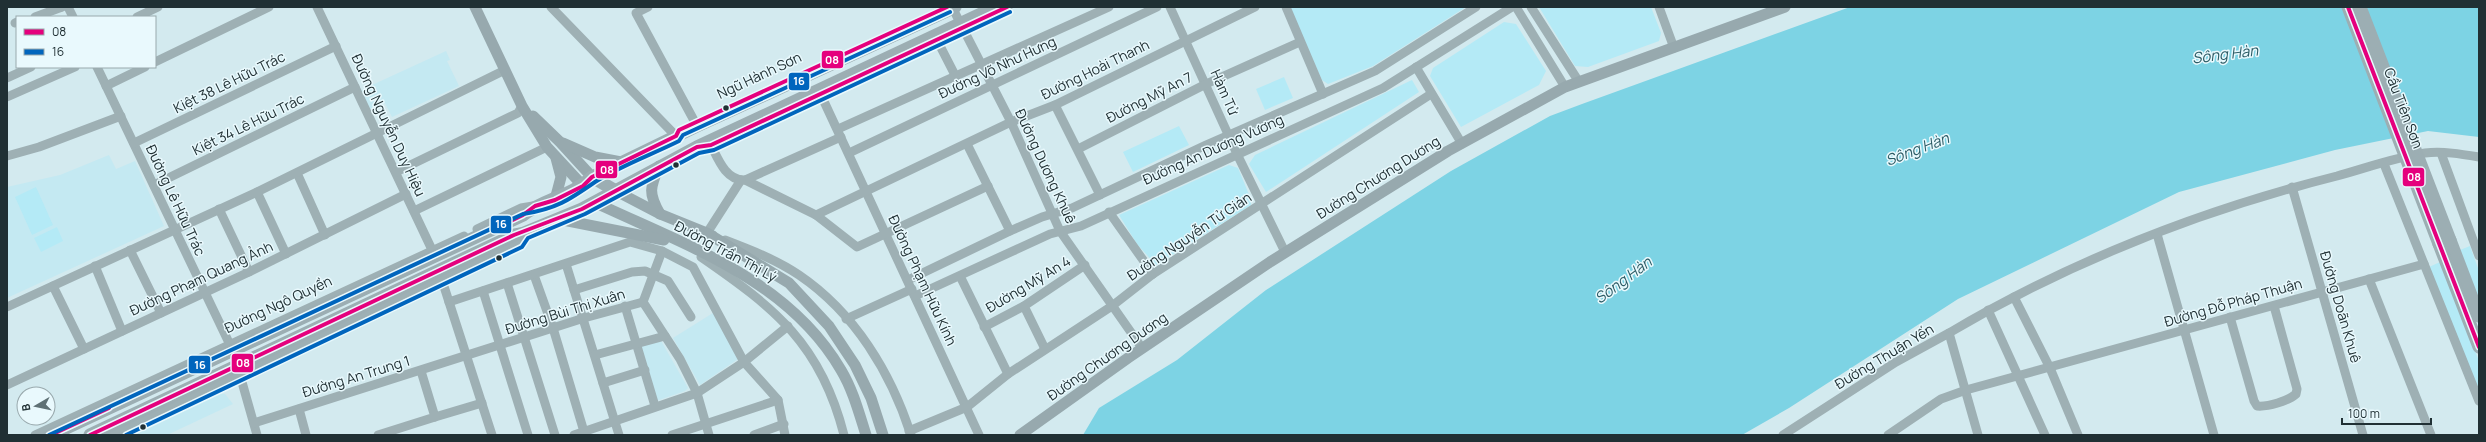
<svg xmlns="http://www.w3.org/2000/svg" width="2486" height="442" viewBox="0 0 2486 442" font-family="Manrope,sans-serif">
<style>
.built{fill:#c4e9f2}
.green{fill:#b4eaf6}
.water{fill:#7dd3e4}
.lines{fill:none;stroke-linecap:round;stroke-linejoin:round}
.minor{stroke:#9eb0b4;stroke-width:9}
.major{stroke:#97a9ae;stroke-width:11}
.highway{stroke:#9caeb3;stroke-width:13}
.highway-bridge{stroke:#9caeb3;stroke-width:13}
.bus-1-casing{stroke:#e9f9fd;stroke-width:7}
.bus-2-casing{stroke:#e9f9fd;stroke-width:7}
.bus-1{stroke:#e5007d;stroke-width:4}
.bus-2{stroke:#0065bd;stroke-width:4}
.bus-dot{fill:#203034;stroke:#e9f9fd;stroke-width:1.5}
.labels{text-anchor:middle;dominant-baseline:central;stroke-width:3;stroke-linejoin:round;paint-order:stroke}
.street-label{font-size:14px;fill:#203034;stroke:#e9f9fd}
.water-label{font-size:15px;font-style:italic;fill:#2b5b65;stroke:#e9f9fd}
.line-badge{stroke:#e9f9fd;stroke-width:1.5}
.badge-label{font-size:11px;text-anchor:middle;font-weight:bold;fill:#fff}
</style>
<rect width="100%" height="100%" fill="#d3eaef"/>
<g class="built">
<path d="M446,51l4,9 -3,1 12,25 -67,31 -7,-14 -17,7 -9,-19z"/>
<path d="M109,155l7,14 19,-8 29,65 -157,72v-111l53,-12z"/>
<path d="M713,313l25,46 -38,26 -27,-47z"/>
<path d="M660,339l28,49 -3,3 -29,10 -18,-56z"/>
<path d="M215,393l10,1 8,10 -66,31h-42z"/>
</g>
<g class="green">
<path d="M1289,7h177l-93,59 -45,18 -6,-4z"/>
<path d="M1539,7h112l10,26 -2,8 -71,26 -13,-1z"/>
<path d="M1504,22l12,2 30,47 -7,14 -78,42 -31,-51 3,-8z"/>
<path d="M1284,77l9,21 -28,12 -9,-21z"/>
<path d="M1412,80l7,12 -153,100 -17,-28 6,-9z"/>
<path d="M1179,126l10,19 -56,27 -10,-20z"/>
<path d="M1229,165l9,3 12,29 1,8 -95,60 -19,-21 -18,-29z"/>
<path d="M36,187l17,38 -21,10 -17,-38z"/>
<path d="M57,227l6,14 -22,11 -7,-14z"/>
<path d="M2470,246l9,25v30l-19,-51z"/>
<path d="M2440,262l39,99v31l-50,-125z"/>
</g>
<path class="water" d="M1850,7h629v130l-51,-6 -93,19 -156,42 -221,107 -169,109 -47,27h-659l16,-27 78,-48 89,-70 185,-119 99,-55 32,-12z"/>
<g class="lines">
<g class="minor">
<path d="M68,7l5,10"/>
<path d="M317,7l117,247"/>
<path d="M551,7l125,129"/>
<path d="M648,7l-12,6 61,113"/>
<path d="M952,7l59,115 49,109 82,117"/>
<path d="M1170,7l67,147 48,98"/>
<path d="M1286,7l37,87"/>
<path d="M1516,7l49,80"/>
<path d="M1531,7l48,75"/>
<path d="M1659,7l15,41"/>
<path d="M35,17l27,-10"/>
<path d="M137,17l21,-10"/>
<path d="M15,23l2,-1"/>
<path d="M937,40l19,37"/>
<path d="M155,62l114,-55"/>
<path d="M97,67l135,282"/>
<path d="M1416,67l46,77"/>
<path d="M7,78l24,-11"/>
<path d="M106,86l39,-19"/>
<path d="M821,95l158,340"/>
<path d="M7,97l68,-30"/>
<path d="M1055,105l45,90"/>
<path d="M838,129l271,-122"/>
<path d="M134,143l202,-97"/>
<path d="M967,144l43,87"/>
<path d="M711,145c7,14 15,36 34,35l71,35 41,32 131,-61"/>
<path d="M1078,149l128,-65 94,-42"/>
<path d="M849,153l308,-146"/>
<path d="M2441,153l38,103"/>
<path d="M7,156l32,-9 82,-31"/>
<path d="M2384,164l95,237"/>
<path d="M396,172l122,-59 4,-7"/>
<path d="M297,173l28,62"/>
<path d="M745,180l96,-43"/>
<path d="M154,185l201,-98"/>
<path d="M2292,187l71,248"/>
<path d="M257,192l29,62"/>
<path d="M219,209l30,63"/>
<path d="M414,211l133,-64"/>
<path d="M1109,212l44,62"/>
<path d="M816,215l195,-93 44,-17 200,-98"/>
<path d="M477,229l44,-21 12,-2"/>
<path d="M2157,234l57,201"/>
<path d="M713,235l-6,-2 34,-53"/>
<path d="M725,240c26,10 52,20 74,35 56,38 92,98 112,160"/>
<path d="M130,250l31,63"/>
<path d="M701,257c74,51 120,87 143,178"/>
<path d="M566,264l53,171"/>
<path d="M95,266l27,65"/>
<path d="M440,274l52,161"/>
<path d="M534,275l19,53 32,107"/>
<path d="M960,276l48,98"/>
<path d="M2369,279l62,156"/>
<path d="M908,280l102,-49 32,-14 30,-9 134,-63 169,-74 101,-64"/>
<path d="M507,283l48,152"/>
<path d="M53,286l31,63"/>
<path d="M574,290l58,-18 13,-1 23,10 23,36"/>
<path d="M483,291l45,144"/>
<path d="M915,296l135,-62 31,-8 302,-138 129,-81"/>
<path d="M2014,297l36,71 28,67"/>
<path d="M449,302l181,-60 32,9 31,16 51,95 34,38 7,35"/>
<path d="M643,302l37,57 17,34 12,42"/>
<path d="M643,302l19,-51"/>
<path d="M625,306l30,100"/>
<path d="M1024,306l21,43"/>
<path d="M7,307l250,-115 248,-122"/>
<path d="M1988,310l57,125"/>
<path d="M2230,317l24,84 3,5c11,1 31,-5 39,-12l1,-5 -23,-83"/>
<path d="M846,319l66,-30"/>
<path d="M984,327l40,-21 61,-41"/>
<path d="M1949,333c120,-71 253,-123 388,-157 29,-8 59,-19 88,-23 18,-2 36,1 54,4"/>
<path d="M595,355l70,-19"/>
<path d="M238,368l19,67"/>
<path d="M603,383l42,-13"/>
<path d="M7,385l242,-113 157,-78"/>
<path d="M299,409l7,26"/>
<path d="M435,417l47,-14"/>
<path d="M254,423l330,-105 59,-16"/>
<path d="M909,431l58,-24 41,-33 104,-68 41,-32 278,-180"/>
<path d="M35,435l429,-199"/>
<path d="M112,435l407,-193 5,-9"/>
<path d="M378,435l57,-18 -14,-46"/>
<path d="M574,435l123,-42 47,-31 44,-36"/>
<path d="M672,435l106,-35"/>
<path d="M754,435l30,-11"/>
<path d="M1783,435l113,-73 53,-29 29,102"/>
<path d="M1888,435l53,-36 25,-9 458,-126"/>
</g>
<g class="major">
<path d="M475,7l47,99 25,41 36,39"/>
<path d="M988,16l19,-9"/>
<path d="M533,116l27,26 32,35"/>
<path d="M563,143l32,14 26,5"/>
<path d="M659,166c-9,22 -11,27 1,48"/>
<path d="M616,191l44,23 47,19 82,50 40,43 26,39 16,33 12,37"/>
<path d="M555,200l6,-23 -5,-19"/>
<path d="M594,202c91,43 194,77 247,168 12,20 18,43 25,65"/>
<path d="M558,219l106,21"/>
<path d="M1020,435l108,-77 142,-96 178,-111 117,-64 220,-80"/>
</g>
<g class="highway">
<path d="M592,177l24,14"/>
<path d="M2450,240l29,76"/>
<path d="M2439,244l40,103"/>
<path d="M51,435l472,-220c21,-16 49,-19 69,-38l105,-51 258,-119"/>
<path d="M90,435l424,-200 10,-2 58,-24 115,-62 299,-140"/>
</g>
<g class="highway-bridge">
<path d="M2348,7l91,237"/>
<path d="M2360,7l90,233"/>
</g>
<defs>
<g id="bus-1">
<path d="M2348,7l131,340"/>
<path d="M496,228l27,-13 12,-9 20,-6 28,-14 9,-9 84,-41 3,-6 268,-123"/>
<path d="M51,435l58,-27"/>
<path d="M90,435l424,-200 68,-26 115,-62 14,-2 296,-138"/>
</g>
<g id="bus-2">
<path d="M49,435l474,-221c33,-5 46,-14 72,-32 25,-16 58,-28 84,-41l4,-6 267,-123"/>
<path d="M126,435l396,-188 6,-9 57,-24 114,-61 15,-3 296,-138"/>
</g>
</defs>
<use href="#bus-1" class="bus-1-casing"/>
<use href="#bus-2" class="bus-2-casing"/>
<use href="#bus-1" class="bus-1"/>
<use href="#bus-2" class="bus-2"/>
</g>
<g class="bus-dot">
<circle cx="726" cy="108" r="3.5"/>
<circle cx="676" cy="165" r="3.5"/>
<circle cx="499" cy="258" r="3.5"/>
<circle cx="143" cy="427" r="3.5"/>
</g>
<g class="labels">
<g class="street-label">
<text transform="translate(997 67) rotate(-25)">Đường Võ Như Hưng</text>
<text transform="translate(1095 69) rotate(-26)">Đường Hoài Thanh</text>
<text transform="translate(759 75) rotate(-25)">Ngũ Hành Sơn</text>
<text transform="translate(229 82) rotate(-26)">Kiệt 38 Lê Hữu Trác</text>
<text transform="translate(1225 92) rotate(66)">Hàm Tử</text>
<text transform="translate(1149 97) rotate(-27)">Đường Mỹ An 7</text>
<text transform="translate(2404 108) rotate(69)">Cầu Tiên Sơn</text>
<text transform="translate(248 124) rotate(-26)">Kiệt 34 Lê Hữu Trác</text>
<text transform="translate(389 125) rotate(65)">Đường Nguyễn Duy Hiệu</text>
<text transform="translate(1213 149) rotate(-24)">Đường An Dương Vương</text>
<text transform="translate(1046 166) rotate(65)">Đường Dương Khuê</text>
<text transform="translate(1378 177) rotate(-32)">Đường Chương Dương</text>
<text transform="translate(176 200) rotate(65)">Đường Lê Hữu Trác</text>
<text transform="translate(1189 236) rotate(-34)">Đường Nguyễn Tử Giản</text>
<text transform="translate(726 251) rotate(28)">Đường Trần Thị Lý</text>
<text transform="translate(201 278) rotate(-25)">Đường Phạm Quang Ảnh</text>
<text transform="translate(923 280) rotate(65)">Đường Phạm Hữu Kính</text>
<text transform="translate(1028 284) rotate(-31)">Đường Mỹ An 4</text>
<text transform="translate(2233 302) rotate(-16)">Đường Đỗ Pháp Thuận</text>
<text transform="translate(278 304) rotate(-25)">Đường Ngô Quyền</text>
<text transform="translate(2341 307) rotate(74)">Đường Doãn Khuê</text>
<text transform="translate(565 311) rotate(-17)">Đường Bùi Thị Xuân</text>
<text transform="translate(1107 356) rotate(-35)">Đường Chương Dương</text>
<text transform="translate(1884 356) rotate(-31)">Đường Thuận Yến</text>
<text transform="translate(356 376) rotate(-17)">Đường An Trung 1</text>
</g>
<g class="water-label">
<text transform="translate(2225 54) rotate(-7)">Sông Hàn</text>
<text transform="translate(1917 149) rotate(-21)">Sông Hàn</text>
<text transform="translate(1623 280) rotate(-37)">Sông Hàn</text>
</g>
</g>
<g class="line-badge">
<rect x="821" y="50" width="23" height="19" rx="4" fill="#e5007d"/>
<rect x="788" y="72" width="22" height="19" rx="4" fill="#0065bd"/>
<rect x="595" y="160" width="23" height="19" rx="4" fill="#e5007d"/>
<rect x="2402" y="167" width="23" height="20" rx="4" fill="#e5007d"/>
<rect x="490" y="215" width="22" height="19" rx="4" fill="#0065bd"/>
<rect x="231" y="353" width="23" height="20" rx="4" fill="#e5007d"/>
<rect x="188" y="355" width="23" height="19" rx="4" fill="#0065bd"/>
</g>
<g class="badge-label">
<text x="832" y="64">08</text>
<text x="799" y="85">16</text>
<text x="607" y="174">08</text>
<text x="2414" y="181">08</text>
<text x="501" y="228">16</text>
<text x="243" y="367">08</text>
<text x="200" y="369">16</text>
</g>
<rect width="2486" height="442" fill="none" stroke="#203034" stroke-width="16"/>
<rect x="16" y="16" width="140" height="52" fill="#e9f9fd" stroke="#99a9ad"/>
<rect x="24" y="29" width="20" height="6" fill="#e5007d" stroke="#99a9ad"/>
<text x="52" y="36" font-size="12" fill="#203034">08</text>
<rect x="24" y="49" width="20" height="6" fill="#0065bd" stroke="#99a9ad"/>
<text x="52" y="56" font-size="12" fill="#203034">16</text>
<g transform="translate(36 406) rotate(261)"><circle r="19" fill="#e9f9fd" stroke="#99a9ad"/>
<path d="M0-3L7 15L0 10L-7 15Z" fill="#5f7175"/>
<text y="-6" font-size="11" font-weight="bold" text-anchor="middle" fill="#203034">B</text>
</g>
<path d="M2342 418v6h89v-6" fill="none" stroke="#203034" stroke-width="2"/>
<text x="2348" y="418" font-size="12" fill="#203034" stroke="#e9f9fd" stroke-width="3" paint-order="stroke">100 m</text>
</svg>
